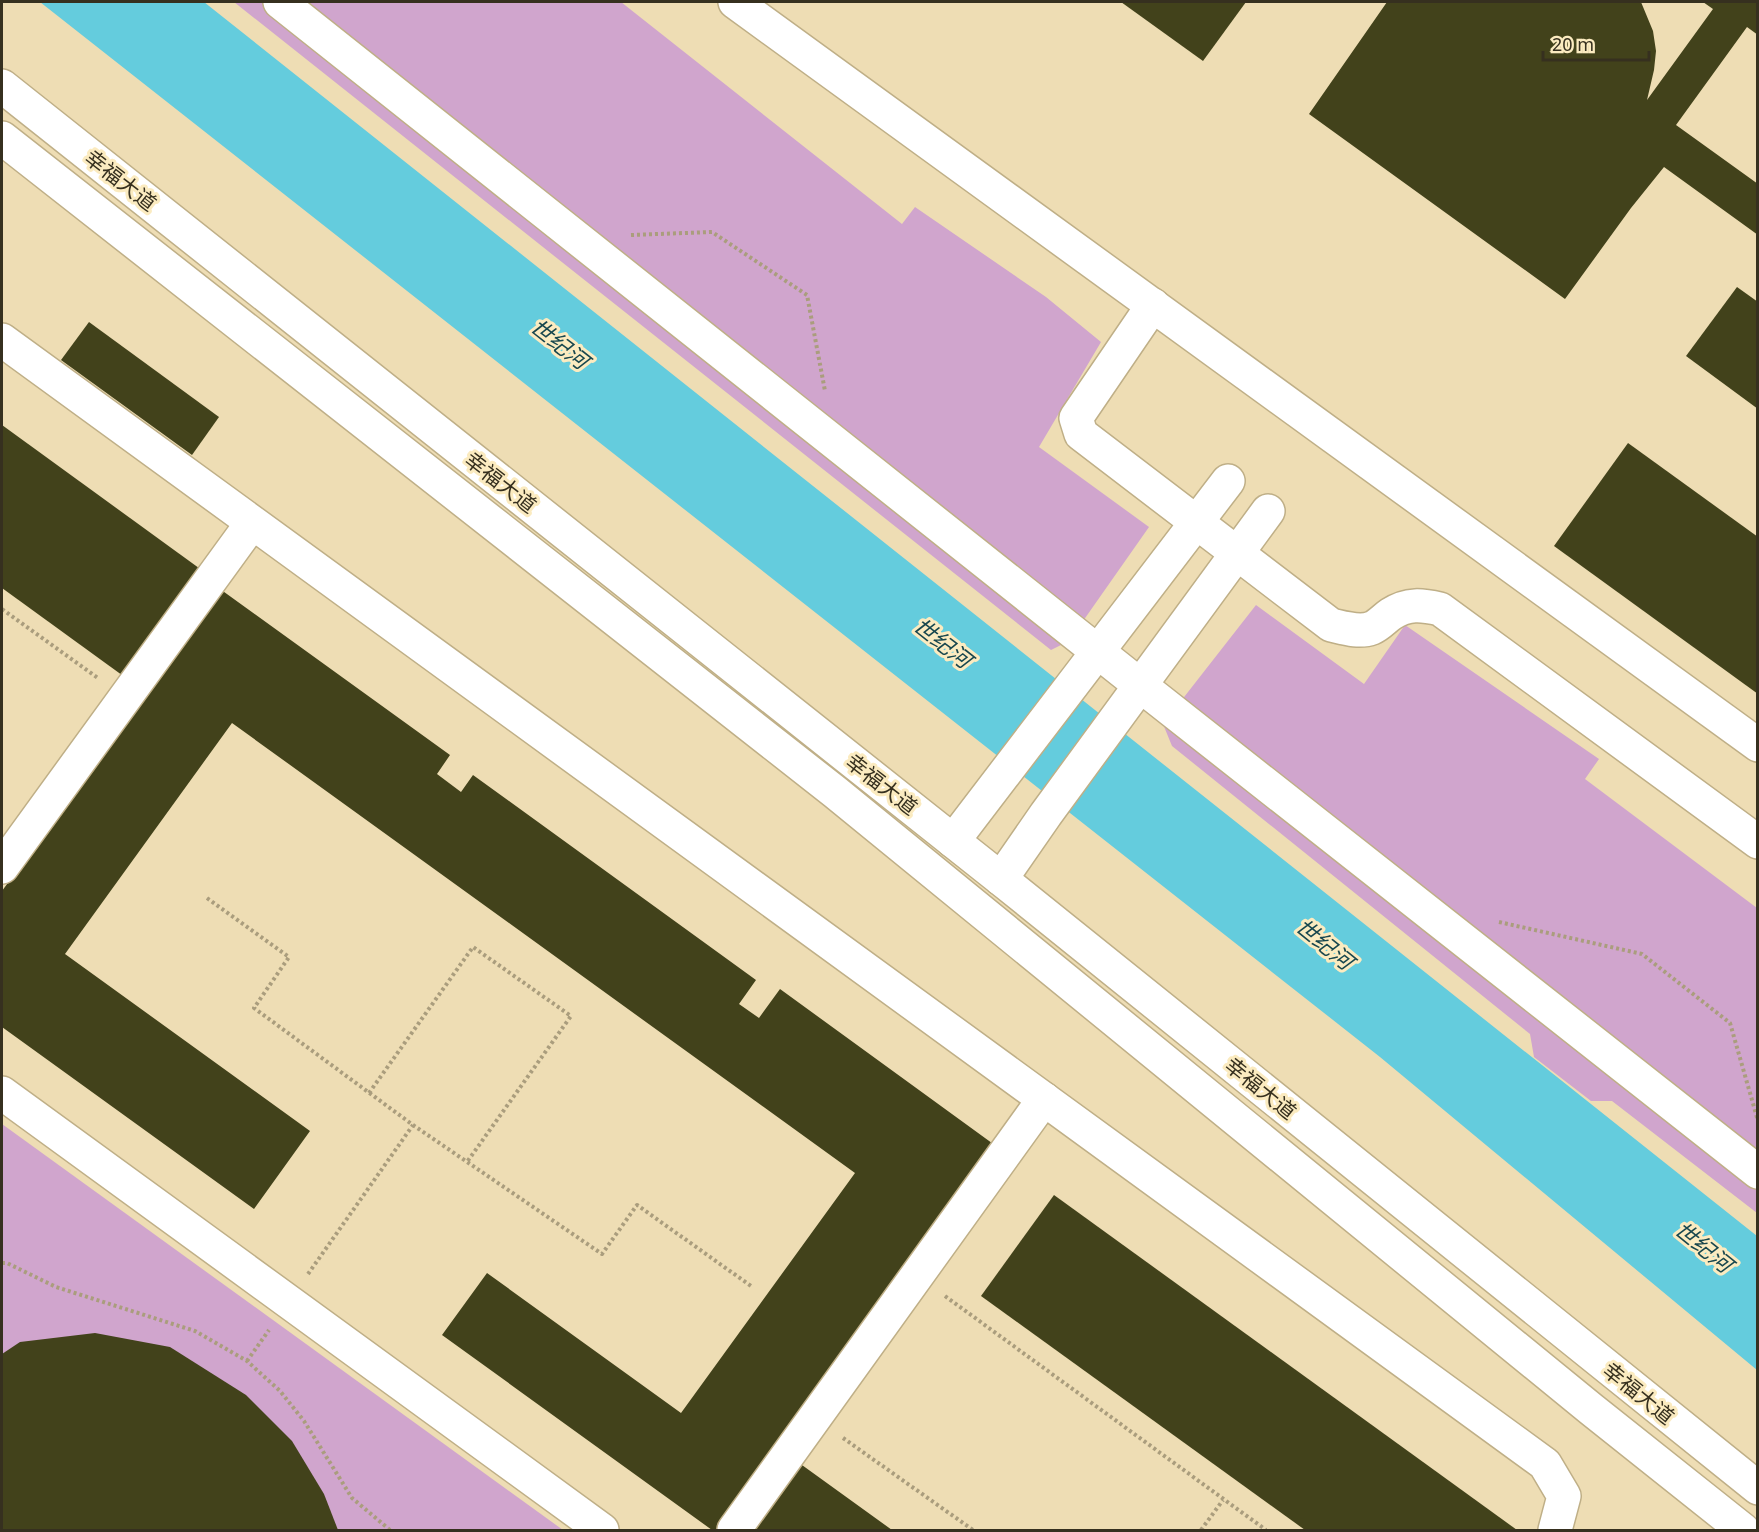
<svg xmlns="http://www.w3.org/2000/svg" width="1759" height="1532" viewBox="0 0 1759 1532" font-family="'Noto Sans','Noto Sans SC',sans-serif">
<style>
.green{fill:#d0a5cd}
.water{fill:#64ccdd}
.building{fill:#42421b}
.lines{fill:none;stroke-linecap:round;stroke-linejoin:round}
.minor-casing{stroke:#bfaf87;stroke-width:36}
.major-casing{stroke:#bfaf87;stroke-width:36}
.path{stroke:#aa9d7d;stroke-width:4;stroke-dasharray:3 3;stroke-linecap:butt}
.minor{stroke:#fff;stroke-width:33}
.major{stroke:#fff;stroke-width:33}
.labels{text-anchor:middle;dominant-baseline:central;stroke-width:6;stroke-linejoin:round;paint-order:stroke}
.street-label{font-size:21px;fill:#36301f;stroke:#fbebc0}
.water-label{font-size:22px;font-style:italic;fill:#18474e;stroke:#fbebc0}
</style>
<rect width="100%" height="100%" fill="#eeddb4"/>
<g class="green">
<path d="M234,2h387l281,222 13,-17 131,90 55,45 -62,105 110,80 -80,114 -18,9z"/>
<path d="M1256,605l108,79 41,-59 194,134 -14,20 172,129v305l-145,-112h-21l-57,-44 -4,-23 -358,-288 -9,-22z"/>
<path d="M2,1124l561,406h-561z"/>
</g>
<path class="water" d="M40,2h164l1553,1234v134l-377,-313z"/>
<g class="building">
<path d="M1121,2h125l-43,59z"/>
<path d="M1387,2h254l12,29 3,20 -2,19 -7,30 66,-91 -10,-7h55v33l-11,-8 -71,98 82,59v51l-94,-68 -33,41 -66,91 -256,-185z"/>
<path d="M1737,287l21,15v107l-72,-53z"/>
<path d="M89,322l130,95 -27,38 -131,-95z"/>
<path d="M2,425l201,146 -77,107 -124,-90z"/>
<path d="M1628,443l130,94v157l-204,-148z"/>
<path d="M220,589l230,166 -13,19 24,18 12,-17 283,205 -17,24 20,14 21,-29 216,157 -219,301 115,83h-180l-270,-195 45,-62 194,140 174,-240 -623,-450 -167,231 245,177 -56,78 -252,-182v-136z"/>
<path d="M1054,1195l463,335h-212l-324,-234z"/>
<path d="M95,1333l75,14 76,48 46,46 32,53 14,36h-336v-176l18,-12z"/>
</g>
<g class="lines">
<defs>
<g id="minor">
<path d="M280,2l861,684 617,486"/>
<path d="M735,2l1023,743"/>
<path d="M1153,305l-77,113 5,16 250,191c13,3 28,8 41,3 7,-3 13,-10 19,-14 17,-11 31,-9 49,-5l318,233"/>
<path d="M2,340l1543,1124 19,32 -9,34"/>
<path d="M953,841l275,-360"/>
<path d="M2,867l250,-344"/>
<path d="M1001,879l45,-65 222,-303"/>
<path d="M2,1093l600,437"/>
<path d="M734,1530l310,-431"/>
</g>
<g id="major">
<path d="M2,86l999,793 757,609"/>
<path d="M2,138l833,654 756,617 152,121"/>
</g>
</defs>
<use href="#minor" class="minor-casing"/>
<use href="#major" class="major-casing"/>
<g class="path">
<path d="M631,235l81,-3 95,63 18,96"/>
<path d="M2,609l96,69"/>
<path d="M207,898l82,59 -35,51 159,117 189,129 35,-49 114,81"/>
<path d="M1499,922l143,32 88,69 28,98"/>
<path d="M369,1093l104,-146 98,69 -104,146"/>
<path d="M2,1263h5l49,24 139,44 52,30 33,30 24,30 48,77 38,32"/>
<path d="M308,1274l105,-149"/>
<path d="M945,1296l321,234"/>
<path d="M247,1361l22,-31"/>
<path d="M843,1438l130,92"/>
<path d="M1201,1530l22,-30"/>
</g>
<use href="#minor" class="minor"/>
<use href="#major" class="major"/>
</g>
<g class="labels">
<g class="street-label">
<text transform="translate(121 180) rotate(38)">幸福大道</text>
<text transform="translate(501 482) rotate(38)">幸福大道</text>
<text transform="translate(882 784) rotate(38)">幸福大道</text>
<text transform="translate(1261 1088) rotate(39)">幸福大道</text>
<text transform="translate(1639 1393) rotate(39)">幸福大道</text>
</g>
<g class="water-label">
<text transform="translate(560 343) rotate(38)">世纪河</text>
<text transform="translate(943 642) rotate(38)">世纪河</text>
<text transform="translate(1325 943) rotate(39)">世纪河</text>
<text transform="translate(1704 1246) rotate(39)">世纪河</text>
</g>
</g>
<rect width="1759" height="1532" fill="none" stroke="#36301f" stroke-width="6"/>
<path d="M1543 51v9h106v-9" fill="none" stroke="#36301f" stroke-width="3"/>
<text x="1552" y="51" font-size="18" fill="#36301f" stroke="#fbebc0" stroke-width="4.5" paint-order="stroke">20 m</text>
</svg>
